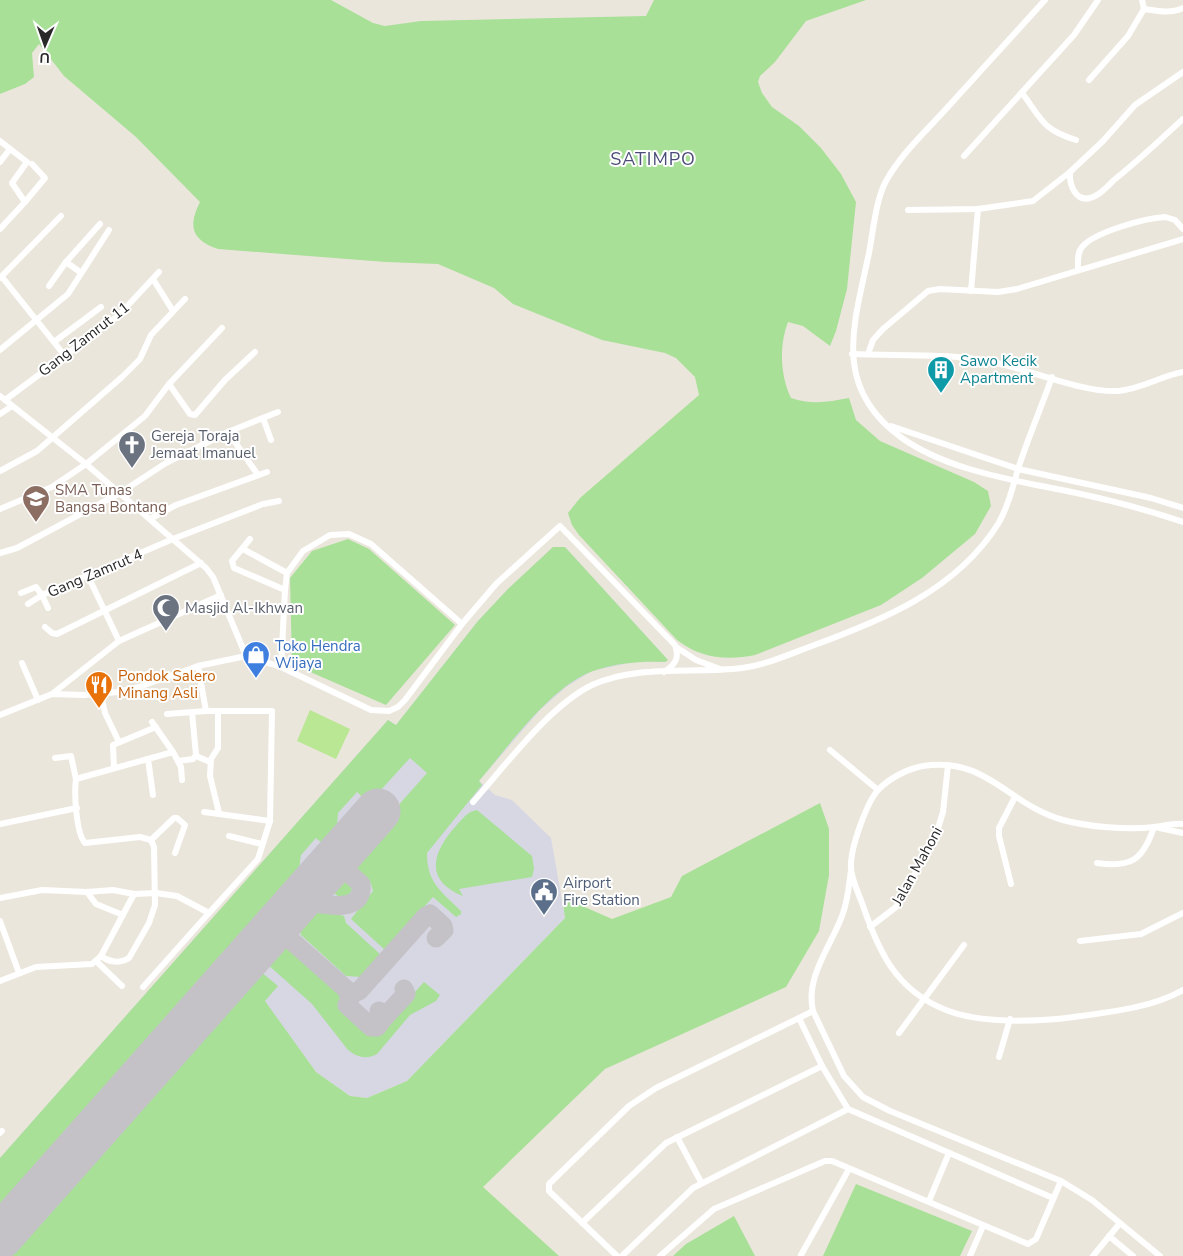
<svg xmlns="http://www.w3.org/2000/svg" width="1183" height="1256" viewBox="0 0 1183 1256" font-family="'Nunito Sans',sans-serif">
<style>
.airport{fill:#d6d7e3}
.green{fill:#a8e098}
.pitch{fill:#bae794}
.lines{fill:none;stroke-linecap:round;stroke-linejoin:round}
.taxiway{stroke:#c4c2c7;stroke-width:19}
.runway{stroke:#c4c2c7;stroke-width:45}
.minor{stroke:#fff;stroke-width:6}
.labels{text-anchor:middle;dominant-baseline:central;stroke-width:4;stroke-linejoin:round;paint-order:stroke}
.street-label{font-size:15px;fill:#292929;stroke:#fff}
.culture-label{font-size:15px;fill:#0d838f;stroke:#fff;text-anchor:start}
.worship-label{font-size:15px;fill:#5b616d;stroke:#fff;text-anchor:start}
.education-label{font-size:15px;fill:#785e54;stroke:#fff;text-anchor:start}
.shop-label{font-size:15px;fill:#366cbe;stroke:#fff;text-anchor:start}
.food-label{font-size:15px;fill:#c56008;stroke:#fff;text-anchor:start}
.service-label{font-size:15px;fill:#4e5e75;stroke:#fff;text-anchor:start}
.quarter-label{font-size:18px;letter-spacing:1px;fill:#4b4d78;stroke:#fff}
</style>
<rect width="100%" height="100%" fill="#ebe6db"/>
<path class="airport" d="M553,547h12l103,113 -3,2 -28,-1 -45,10 -26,16 -26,23 -61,71 16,14 17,5 39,38 14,80 -158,163 -40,17 -17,-2 -34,-24 -52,-71 -264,255v-98l388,-438 8,5 82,-104 30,-32z"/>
<g class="green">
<path d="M0,0h331l42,23 12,3 36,-5 225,-5 8,-16h212l-60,21 -31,41 -15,14 -2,6 4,11 10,14 27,19 22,22 20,26 15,28 -9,87 -11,42 -6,15 -27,-20 -15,-4c-9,23 -8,53 3,76 21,7 37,4 58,0l7,22 24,21 94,41 14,9 3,15 -16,28 -53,44 -41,27 -126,50c-29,6 -55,3 -78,-15l-98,-105 -7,-10 -4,-12 12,-15 119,-103 -4,-18 -19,-19 -11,-5 -63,-13 -89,-36 -19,-16 -56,-24 -52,-2 -168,-13c-27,-9 -30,-23 -18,-47l-64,-65 -72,-61 -25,-32 -7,9 2,24 -9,7 -25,10z"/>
<path d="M348,539l21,10 86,76 -69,80 -94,-41 -2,-86 22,-27z"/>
<path d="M553,547h12l103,113 -3,2c-24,-1 -49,1 -72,9 -42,15 -85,76 -114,110l3,4 -55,68c0,30 14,38 34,58v3l-5,3 -23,-20 -48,53 -34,-31 22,-28 -3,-10 -21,-20 78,-88 -17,-15 -41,45 -12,-11 -19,21 -2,29 -7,7 -13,-11 -15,17 -4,29 -297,336v-62l388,-438 8,5 82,-104 30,-32z"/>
<path d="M820,803l9,26v46l-10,56 -33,56 -181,82 -122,118 76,69h-559l251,-284 9,-1 18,15 -13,15 51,71 34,24 17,2 40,-17 158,-163 -3,-21 50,22 59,-22 11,-21z"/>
<path d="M477,810l55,46 2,13 -2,8 -73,12 4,7c-40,-16 -30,-45 -7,-70 6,-7 12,-15 21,-16z"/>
<circle cx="342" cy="887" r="10"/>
<path d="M306,910l18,1 20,5 2,7 35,32 -20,22 -15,-1 -45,-41 -4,-12 1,-5z"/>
<path d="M281,943l10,2 44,40 5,11 -1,7 37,32 48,-53 16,13 -4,6 -26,14 -33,39c-11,6 -20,3 -29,-4l-36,-46 -46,-41v-8l9,-11z"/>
<path d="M856,1184l116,47 -12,25h-137z"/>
<path d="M734,1216l21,40h-82l13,-12z"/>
</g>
<path class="pitch" d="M310,710l40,19 -14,30 -39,-18z"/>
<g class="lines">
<g class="taxiway">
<path d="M299,900c17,3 66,17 62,-16l-27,-24"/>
<path d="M284,934l63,56 6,3 6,-2 67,-75 4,-2 13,12 1,4 -8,8"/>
<path d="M268,935l16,-1 -1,-8 3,-11"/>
<path d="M347,990l3,9 -3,6 24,22h6l6,-8 -4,-8"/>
<path d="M383,1019l23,-25 -2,-5"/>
</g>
<path class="runway" d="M0,1237l378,-426"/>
<g class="minor">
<path d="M1045,0c-33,36 -66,73 -99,109 -21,23 -45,45 -60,72 -10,18 -13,51 -17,72 -15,72 -38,134 33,185 38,27 90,38 134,47 50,9 100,21 147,37"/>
<path d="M1142,0l2,9"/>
<path d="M1144,9c13,2 27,5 39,-1"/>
<path d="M1089,80l39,-44 16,-27"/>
<path d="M1022,93c20,26 19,36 54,47"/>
<path d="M0,141l27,21 -15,21 13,19 -25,27"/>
<path d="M964,156l110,-121 24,-35"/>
<path d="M0,162l10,-13"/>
<path d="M1070,172c-1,13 6,32 23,25 8,-3 15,-11 21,-17 24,-19 46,-40 69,-61"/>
<path d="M25,202l20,-24 -13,-14"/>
<path d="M908,210l70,-1 55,-8 37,-29 33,-31 32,-36 48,-33"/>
<path d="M66,262l34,-38"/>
<path d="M1078,269c0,-8 -1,-16 4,-22 12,-15 64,-29 83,-30l10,3 8,9"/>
<path d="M2,277l63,79"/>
<path d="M0,278l61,-62"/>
<path d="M153,279l20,32"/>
<path d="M49,286l17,-24 14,10"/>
<path d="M971,291l7,-82"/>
<path d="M54,342l47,-35"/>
<path d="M0,350l68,-56 41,-64"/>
<path d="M852,354c45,2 93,-1 136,7 38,7 94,32 130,30 23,-2 43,-15 65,-19"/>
<path d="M868,354l5,-14 10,-11 45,-38 12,-2 58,3 19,-3 166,-50"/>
<path d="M169,384l21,30 5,1 30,-35 30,-28"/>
<path d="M0,396l86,68 120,104 7,9 33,79"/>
<path d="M5,400l113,-84 41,-44"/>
<path d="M0,414l12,-8"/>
<path d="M263,418l8,22"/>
<path d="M891,426l127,43 133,29 32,10"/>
<path d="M228,432l30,43"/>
<path d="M0,471l37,-20 85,-74 18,-18 11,-24 34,-36"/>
<path d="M0,509l52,-22 34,-23 59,-48 24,-32 53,-56"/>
<path d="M150,519l26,-14 91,-33"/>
<path d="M250,539l-18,22 2,7 51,22"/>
<path d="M243,549l44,24"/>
<path d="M0,553l17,-5 103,-55 46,-30 62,-31 50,-20"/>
<path d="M88,576l31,65"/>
<path d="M21,593l15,-6 6,8 131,-56 90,-35 16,-3"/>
<path d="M28,604l14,-9 6,13"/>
<path d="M45,627l7,6 5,1 144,-71"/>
<path d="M676,647l20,13 24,9"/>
<path d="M22,663l16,37"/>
<path d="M198,666l8,45h66l-2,110"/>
<path d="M281,667l4,-77 2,-17 16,-22 27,-16 19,-1 22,10 91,80"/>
<path d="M52,694l67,-53 102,-46"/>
<path d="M101,694l4,19 14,29"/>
<path d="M218,711v37l-7,11 -1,17 9,37"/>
<path d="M167,714l39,-3"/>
<path d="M0,715l52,-21 32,1 34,-3 21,-5 59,-21 48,-10 35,11 90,43 18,1 9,-4 7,-7 57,-76 34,-40 64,-58 115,119c5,13 0,20 -11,27"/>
<path d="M152,722l21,30"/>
<path d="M830,750l48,40"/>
<path d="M196,756l14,6"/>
<path d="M55,758l16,-2 5,23"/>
<path d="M148,759l5,36"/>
<path d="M178,761l15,-2 3,-4 -4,-43"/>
<path d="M114,768l-1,-23 43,-18"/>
<path d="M473,802c32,-36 76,-96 119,-117 45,-21 102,-11 150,-17 23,-3 46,-13 67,-21 72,-26 147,-56 189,-123 10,-16 15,-38 20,-55 10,-31 23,-61 34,-92"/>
<path d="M0,824l77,-16"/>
<path d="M1183,824c-10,-1 -19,2 -29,3 -26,3 -66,0 -91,-7 -55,-15 -76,-64 -140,-54 -16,3 -33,12 -44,23 -12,12 -29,60 -28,78 0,11 7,25 11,36 16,47 33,87 84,107 35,14 90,12 128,7 36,-5 77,-9 109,-27"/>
<path d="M1155,827l28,6"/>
<path d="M229,836l33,8"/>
<path d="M151,840l23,-22h3l8,7 -10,28"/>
<path d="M1097,863c34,5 46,-3 57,-36"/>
<path d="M851,870c-2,15 -3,31 -9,46 -11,30 -37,61 -29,95l31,65 19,21 27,14 171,70 31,19 68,56"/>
<path d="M1011,884l-12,-48v-8l16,-31"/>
<path d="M87,892l9,12 27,11"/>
<path d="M0,898l42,-8 45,2 26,-2 21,4 22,-1 21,3 32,17 49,-54 12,-38 -66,-9"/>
<path d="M0,921l19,52"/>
<path d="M870,927l26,-20 39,-69 8,-26 5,-47"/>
<path d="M1080,941l61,-7 42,-21"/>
<path d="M101,956c8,6 19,8 28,2l20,-35 6,-18 -1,-58 -3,-7 -11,-3 -55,6c-9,-10 -11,-50 -9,-64l97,-27 8,15 1,13"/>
<path d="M96,961l26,25"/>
<path d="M0,981l36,-14 56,-3 9,-8 33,-62"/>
<path d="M143,987l66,-74"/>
<path d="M813,1011l-14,7 23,48 26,43 205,89"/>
<path d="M899,1033l65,-88"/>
<path d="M999,1057l11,-38"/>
<path d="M0,1133l2,-2"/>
<path d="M677,1137l24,45"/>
<path d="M929,1201l20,-48"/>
<path d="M582,1223l84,-80 156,-77"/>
<path d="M1109,1236l24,20"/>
<path d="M801,1255l48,-86"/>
<path d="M617,1256l-68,-65v-7l80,-78 27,-18 143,-70"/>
<path d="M622,1256l71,-68 155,-79"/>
<path d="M660,1256l54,-47 111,-48h7l196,83 8,-5 25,-58"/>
<path d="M970,1256l13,-30"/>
<path d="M1093,1256l27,-33"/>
</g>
</g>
<defs>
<symbol id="building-pin" viewBox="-11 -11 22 30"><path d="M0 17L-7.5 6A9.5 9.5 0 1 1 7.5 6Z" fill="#0f9aa8" stroke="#fff"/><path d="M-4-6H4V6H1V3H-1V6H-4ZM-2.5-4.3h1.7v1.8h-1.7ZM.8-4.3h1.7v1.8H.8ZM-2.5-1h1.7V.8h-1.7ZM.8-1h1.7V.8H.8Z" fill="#fff"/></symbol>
<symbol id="church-pin" viewBox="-11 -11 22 30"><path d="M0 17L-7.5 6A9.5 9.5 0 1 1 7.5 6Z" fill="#6b7280" stroke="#fff"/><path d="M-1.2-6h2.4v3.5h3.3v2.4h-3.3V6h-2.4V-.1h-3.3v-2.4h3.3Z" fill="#fff"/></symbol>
<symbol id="school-pin" viewBox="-11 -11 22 30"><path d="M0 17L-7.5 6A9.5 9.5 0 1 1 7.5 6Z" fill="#8d6e63" stroke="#fff"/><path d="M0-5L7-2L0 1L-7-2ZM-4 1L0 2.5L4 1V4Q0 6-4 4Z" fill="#fff"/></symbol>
<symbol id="mosque-pin" viewBox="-11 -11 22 30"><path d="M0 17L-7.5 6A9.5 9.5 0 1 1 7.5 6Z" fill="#6b7280" stroke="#fff"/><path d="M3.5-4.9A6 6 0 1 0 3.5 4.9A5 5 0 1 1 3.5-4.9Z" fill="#fff"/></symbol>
<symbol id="shop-pin" viewBox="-11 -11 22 30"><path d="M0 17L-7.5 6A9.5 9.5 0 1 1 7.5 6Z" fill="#3f7fe0" stroke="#fff"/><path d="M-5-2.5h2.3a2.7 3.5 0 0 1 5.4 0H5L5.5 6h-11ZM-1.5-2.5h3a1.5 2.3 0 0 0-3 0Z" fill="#fff"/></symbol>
<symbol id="restaurant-pin" viewBox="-11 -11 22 30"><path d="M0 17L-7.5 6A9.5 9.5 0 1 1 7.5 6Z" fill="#e8710a" stroke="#fff"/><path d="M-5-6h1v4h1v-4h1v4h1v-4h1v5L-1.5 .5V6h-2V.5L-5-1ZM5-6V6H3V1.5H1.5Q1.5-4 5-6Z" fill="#fff"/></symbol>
<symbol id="civic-pin" viewBox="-11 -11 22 30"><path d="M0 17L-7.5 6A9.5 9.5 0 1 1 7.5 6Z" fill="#5c6f8a" stroke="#fff"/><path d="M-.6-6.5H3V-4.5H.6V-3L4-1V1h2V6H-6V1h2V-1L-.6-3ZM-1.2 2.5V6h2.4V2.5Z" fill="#fff"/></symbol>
</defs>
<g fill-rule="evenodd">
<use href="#building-pin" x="925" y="354" width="32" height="43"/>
<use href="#church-pin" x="116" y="429" width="32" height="43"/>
<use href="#school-pin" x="20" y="483" width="32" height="43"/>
<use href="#mosque-pin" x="150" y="592" width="32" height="43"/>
<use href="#shop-pin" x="240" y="639" width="32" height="43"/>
<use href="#restaurant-pin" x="83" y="669" width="32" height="43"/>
<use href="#civic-pin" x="528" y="876" width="32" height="43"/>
</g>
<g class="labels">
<g class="street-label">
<text transform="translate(84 339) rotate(-38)">Gang Zamrut 11</text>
<text transform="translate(95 573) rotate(-23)">Gang Zamrut 4</text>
<text transform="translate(917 866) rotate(-61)">Jalan Mahoni</text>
</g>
<g class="culture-label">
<text x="960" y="361">Sawo Kecik<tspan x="960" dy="17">Apartment</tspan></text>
</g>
<g class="worship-label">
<text x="151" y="436">Gereja Toraja<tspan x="151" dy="17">Jemaat Imanuel</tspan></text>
<text x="185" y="608">Masjid Al-Ikhwan</text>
</g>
<g class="education-label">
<text x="55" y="490">SMA Tunas<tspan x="55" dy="17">Bangsa Bontang</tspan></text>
</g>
<g class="shop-label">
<text x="275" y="646">Toko Hendra<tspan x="275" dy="17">Wijaya</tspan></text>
</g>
<g class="food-label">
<text x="118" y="676">Pondok Salero<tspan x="118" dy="17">Minang Asli</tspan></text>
</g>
<g class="service-label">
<text x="563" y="883">Airport<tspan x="563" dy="17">Fire Station</tspan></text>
</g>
<g class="quarter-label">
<text x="653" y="159">SATIMPO</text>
</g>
</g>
<g transform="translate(45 45) rotate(182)" stroke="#ffffff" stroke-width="4" paint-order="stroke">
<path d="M0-4L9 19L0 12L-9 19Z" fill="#292929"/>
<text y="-8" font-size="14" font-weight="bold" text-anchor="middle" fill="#292929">U</text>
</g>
</svg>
